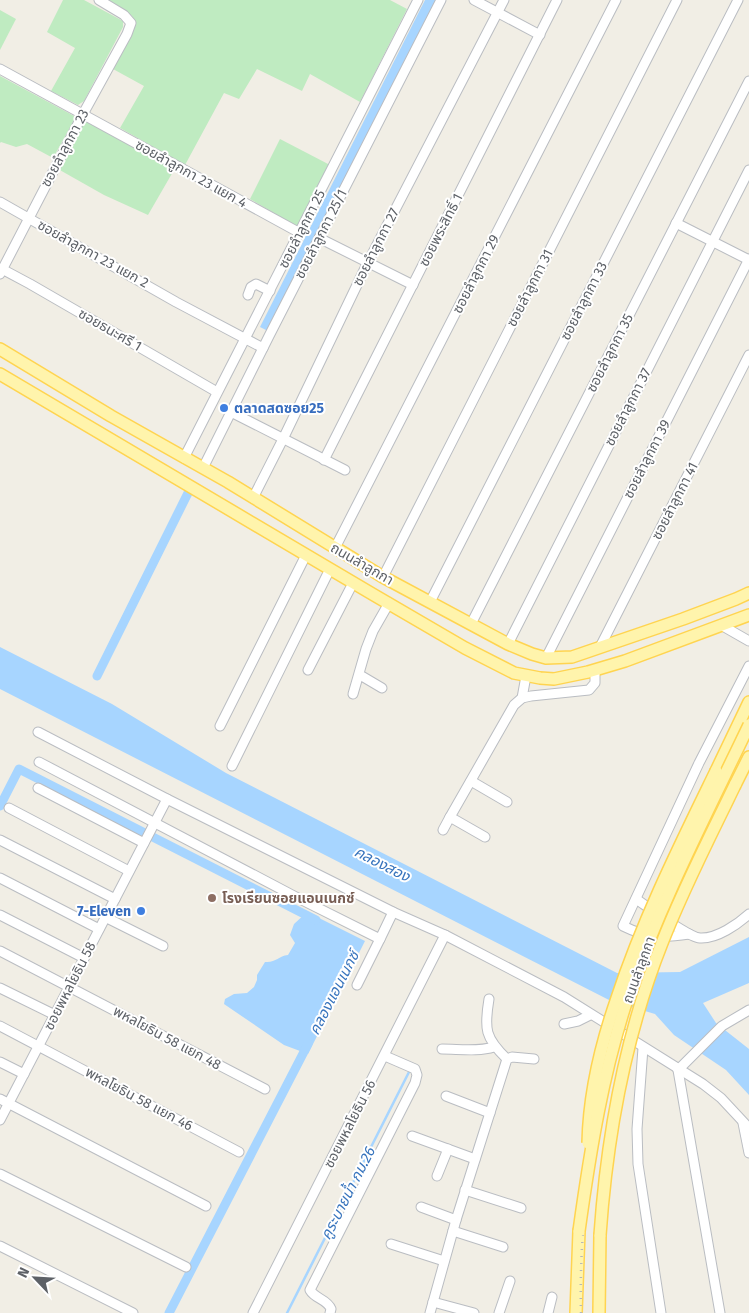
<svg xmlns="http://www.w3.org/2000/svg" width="749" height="1313" viewBox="0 0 749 1313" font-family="'Fira Sans','Noto Sans Thai',sans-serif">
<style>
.green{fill:#bfebc1}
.water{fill:#a7d5ff}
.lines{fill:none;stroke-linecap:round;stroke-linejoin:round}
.stream{stroke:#a7d5ff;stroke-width:2.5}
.canal{stroke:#a7d5ff;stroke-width:9}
.minor-casing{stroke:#babdc2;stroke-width:11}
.major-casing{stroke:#ffd450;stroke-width:14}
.minor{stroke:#fff;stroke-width:9}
.major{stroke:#fff4ac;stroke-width:11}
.rail{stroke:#b6b7b8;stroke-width:2.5;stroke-dasharray:1 6;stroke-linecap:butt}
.major-bridge-casing{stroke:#ffd450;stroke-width:14;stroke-linecap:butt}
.major-bridge{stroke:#fff4ac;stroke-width:11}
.shop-dot{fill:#3f7fe0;stroke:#fff;stroke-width:2}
.education-dot{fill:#8d6e63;stroke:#fff;stroke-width:2}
.labels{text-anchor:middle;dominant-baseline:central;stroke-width:4;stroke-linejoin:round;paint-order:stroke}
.street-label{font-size:14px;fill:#5d6167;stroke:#fff}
.shop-label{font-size:14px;font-weight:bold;fill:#366cbe;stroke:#fff;text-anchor:start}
.education-label{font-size:14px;font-weight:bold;fill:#785e54;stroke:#fff;text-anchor:start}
.water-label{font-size:15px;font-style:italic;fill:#3774bd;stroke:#fff}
</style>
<rect width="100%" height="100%" fill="#f1eee5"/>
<g class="green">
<path d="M63,0h21l39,21v6l-39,74 -6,4 -27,-14 24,-43 -28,-16z"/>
<path d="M108,0h282l17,9 -47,93 -50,-28 -8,17 -45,-22 -18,30 -15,-6 -39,72 -65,-37 24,-42 -31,-17 22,-43 -3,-10z"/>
<path d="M0,10l16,9 -16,31z"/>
<path d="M0,76l76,41 -23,41 -26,-14 -11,3 -15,-5 -1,1z"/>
<path d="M87,120l87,50 -26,45 -44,-20 -46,-26 24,-47z"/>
<path d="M280,139l50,26 -31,61 -5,-1 -44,-26z"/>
</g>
<g class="water">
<path d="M425,0h13l-170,331 -8,-4z"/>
<path d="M0,647l112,57 114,69 391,200 63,-1 69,-35v46l-46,20 13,20 33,26v46l-23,-25 -52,-35 -19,-21 -44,-13 -611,-312z"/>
<path d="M307,912l58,29 -57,113 -24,-9 -60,-41 1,-5 9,-5 13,-1 7,-6 3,-7v-5l8,-13c11,1 13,-6 23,-7l7,-12 -5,-8 4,-11z"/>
</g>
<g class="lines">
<path class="stream" d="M287,1313l122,-241"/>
<g class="canal">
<path d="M97,676l91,-183"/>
<path d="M0,806l19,-37 297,151"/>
<path d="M169,1313l139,-269"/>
</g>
<defs>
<g id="minor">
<path d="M474,0l66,35"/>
<path d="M0,69l300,164"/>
<path d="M0,202l176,100 87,46"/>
<path d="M676,223l73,37"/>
<path d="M319,238l94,47"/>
<path d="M2,269l28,15 187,108"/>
<path d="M0,274l83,-160 44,-80 4,-11 -7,-8 -25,-15"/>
<path d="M248,295l3,-8 5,-3 14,7"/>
<path d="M231,412l114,58"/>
<path d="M184,458l234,-458"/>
<path d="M324,460l233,-460"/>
<path d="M203,468l66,-132 172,-336"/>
<path d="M253,498l30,-59 85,-177 136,-262"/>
<path d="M335,548l281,-548"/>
<path d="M383,577l294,-577"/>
<path d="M430,602l308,-602"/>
<path d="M471,624l278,-543"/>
<path d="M721,625l28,16"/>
<path d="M508,644l241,-474"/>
<path d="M600,647l149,-292"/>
<path d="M546,658l203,-399"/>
<path d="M308,670l45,-87"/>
<path d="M360,675l22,13"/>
<path d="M353,694l13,-45 7,-18 16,-28"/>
<path d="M522,698l4,-22"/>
<path d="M220,726l86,-171"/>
<path d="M38,732l129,67 226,113 52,23 119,62 139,87 18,14 28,30"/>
<path d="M39,762l257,135 84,42 13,-27"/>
<path d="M232,766l98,-197"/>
<path d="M471,781l36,21"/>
<path d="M38,788l106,55"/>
<path d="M9,808l120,63"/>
<path d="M443,830l7,-13"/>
<path d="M485,837l-35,-20 64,-112 8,-7 9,-2 58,-6 6,-7v-13"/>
<path d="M0,840l115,59"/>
<path d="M0,878l99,51"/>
<path d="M636,899c12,8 52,38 64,39 17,1 38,-14 49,-24"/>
<path d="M0,915l84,43"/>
<path d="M105,917l58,29"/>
<path d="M689,934c-26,4 -42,4 -66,-8l76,-163 50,-97"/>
<path d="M0,951l265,138"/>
<path d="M357,985l23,-46"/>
<path d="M0,988l55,27"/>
<path d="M489,999c-5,30 -4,39 18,60"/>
<path d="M564,1024l14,-3 12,-6"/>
<path d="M0,1026l239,126"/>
<path d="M643,1048l-6,81 1,35 23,149"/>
<path d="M442,1049c17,0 36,3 52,-2"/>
<path d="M0,1062l24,12"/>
<path d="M678,1070l42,243"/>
<path d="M678,1070l44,-44 27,-16"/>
<path d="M446,1096l44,17"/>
<path d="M0,1099l206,107"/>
<path d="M0,1120l167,-321"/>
<path d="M743,1123l6,30"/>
<path d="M412,1136l63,23"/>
<path d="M0,1174l186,93"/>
<path d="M437,1176l11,-27"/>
<path d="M465,1190l56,18"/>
<path d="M421,1207l35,13"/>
<path d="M453,1231l50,16"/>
<path d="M391,1244l53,17"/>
<path d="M0,1246l133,67"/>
<path d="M433,1302l41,11"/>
<path d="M253,1313l192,-378"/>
<path d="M330,1313l1,-4c-4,-10 -16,-10 -21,-19l105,-207 2,-8 -2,-6 -30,-13"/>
<path d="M430,1313l26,-93 51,-161 5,-2 22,2"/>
<path d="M499,1313l11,-32"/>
<path d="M548,1313l4,-16"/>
</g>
<g id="major">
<path d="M0,349l111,67 117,66 155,95 125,67 24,10 14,4 26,-1 111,-38 53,-20 13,-6"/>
<path d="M0,374l374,221 91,53 49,25 26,5 14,1 34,-7 37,-11 124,-46"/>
<path d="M716,771l33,-69"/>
<path d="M735,785l14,-28"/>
<path d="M576,1313l3,-82"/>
<path d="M599,1313l1,-78"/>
</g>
</defs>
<use href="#minor" class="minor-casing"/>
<use href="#major" class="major-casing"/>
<use href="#minor" class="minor"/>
<use href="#major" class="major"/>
<path class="rail" d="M581,1313c-3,-117 20,-235 58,-344 28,-81 72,-160 110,-236"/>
<defs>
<g id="major-bridge">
<path d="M588,1143c1,-49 13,-99 29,-145 26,-79 63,-153 99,-227"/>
<path d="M579,1231c11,-79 24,-161 50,-237 32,-93 78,-181 120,-269"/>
<path d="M600,1235c7,-100 25,-199 62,-292 21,-54 48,-106 73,-158"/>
</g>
</defs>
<use href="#major-bridge" class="major-bridge-casing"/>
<use href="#major-bridge" class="major-bridge"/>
</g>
<g class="shop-dot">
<circle cx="224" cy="408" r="5"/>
<circle cx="141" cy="911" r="5"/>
</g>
<circle class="education-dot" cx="212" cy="898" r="5"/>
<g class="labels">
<g class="street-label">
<text transform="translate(65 148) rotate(-62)">ซอยลำลูกกา 23</text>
<text transform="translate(191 174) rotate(29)">ซอยลำลูกกา 23 แยก 4</text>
<text transform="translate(302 229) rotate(-63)">ซอยลำลูกกา 25</text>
<text transform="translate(441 230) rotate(-63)">ซอยพระสิทธิ์ 1</text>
<text transform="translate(321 234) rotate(-63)">ซอยลำลูกกา 25/1</text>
<text transform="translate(376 247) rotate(-63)">ซอยลำลูกกา 27</text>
<text transform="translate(93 254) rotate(29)">ซอยลำลูกกา 23 แยก 2</text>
<text transform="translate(476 274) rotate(-63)">ซอยลำลูกกา 29</text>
<text transform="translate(530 288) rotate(-63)">ซอยลำลูกกา 31</text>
<text transform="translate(584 301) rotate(-63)">ซอยลำลูกกา 33</text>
<text transform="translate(110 330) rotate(30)">ซอยธนะศรี 1</text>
<text transform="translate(610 353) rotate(-63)">ซอยลำลูกกา 35</text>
<text transform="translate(628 407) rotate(-63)">ซอยลำลูกกา 37</text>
<text transform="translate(647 459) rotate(-63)">ซอยลำลูกกา 39</text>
<text transform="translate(675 501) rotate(-63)">ซอยลำลูกกา 41</text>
<text transform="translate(362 564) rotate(30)">ถนนลำลูกกา</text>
<text transform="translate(639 970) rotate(-70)">ถนนลำลูกกา</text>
<text transform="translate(70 986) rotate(-63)">ซอยพหลโยธิน 58</text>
<text transform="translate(167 1038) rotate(28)">พหลโยธิน 58 แยก 48</text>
<text transform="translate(139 1099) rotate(28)">พหลโยธิน 58 แยก 46</text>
<text transform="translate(350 1124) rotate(-63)">ซอยพหลโยธิน 56</text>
</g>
<g class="shop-label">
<text x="234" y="408">ตลาดสดซอย25</text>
<text x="131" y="911" text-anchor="end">7-Eleven</text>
</g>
<g class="education-label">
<text x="222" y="898">โรงเรียนซอยแอนเนกซ์</text>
</g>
<g class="water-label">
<text transform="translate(382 864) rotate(27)">คลองสอง</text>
<text transform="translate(334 993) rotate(-63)">คลองแอนเนกซ์</text>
<text transform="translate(348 1193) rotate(-63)">คูระบายน้ำ กม.26</text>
</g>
</g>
<g transform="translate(35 1278) rotate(295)" stroke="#ffffff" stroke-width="4" paint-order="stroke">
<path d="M0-4L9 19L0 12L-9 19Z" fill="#5d6167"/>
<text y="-8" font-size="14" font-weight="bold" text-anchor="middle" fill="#5d6167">N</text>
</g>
</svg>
